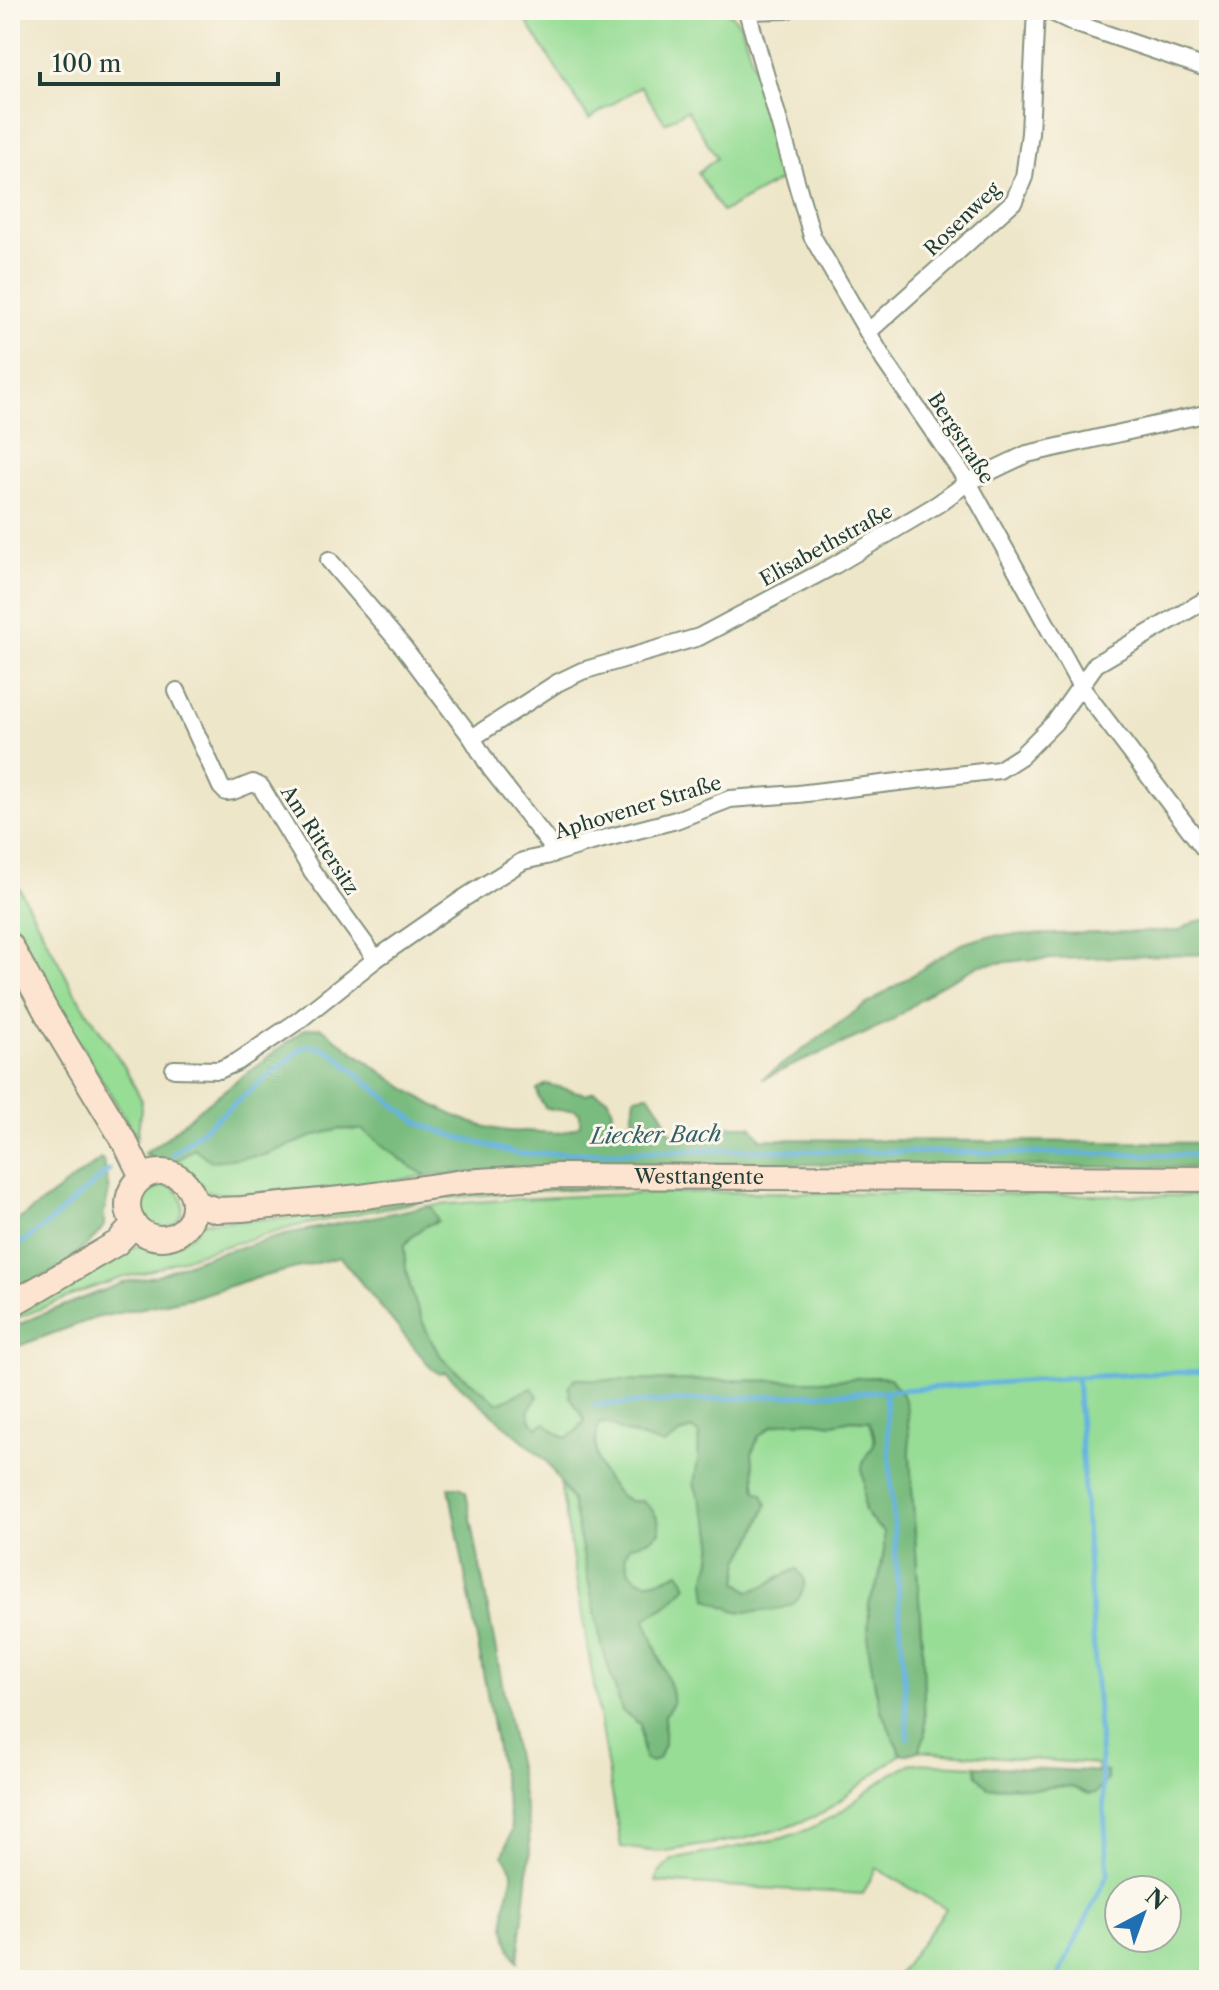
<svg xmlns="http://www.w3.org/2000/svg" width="1219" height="1990" viewBox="0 0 1219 1990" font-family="'Libre Caslon Text',serif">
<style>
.green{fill:#98dd96;stroke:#5c8d65;stroke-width:2;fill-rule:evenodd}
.forest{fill:#7abc7f;stroke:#4c7c5a;stroke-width:2}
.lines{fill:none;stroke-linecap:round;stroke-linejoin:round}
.stream{stroke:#65b3df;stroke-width:5}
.minor-casing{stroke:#86927e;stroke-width:20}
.secondary-casing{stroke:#86927e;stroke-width:28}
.minor{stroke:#fff;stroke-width:16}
.secondary{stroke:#fde4d0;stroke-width:24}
.labels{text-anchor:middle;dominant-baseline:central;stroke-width:6;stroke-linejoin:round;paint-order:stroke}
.street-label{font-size:20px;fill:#1f3d34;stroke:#fbf7ec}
.water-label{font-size:22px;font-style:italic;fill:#346067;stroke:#fbf7ec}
</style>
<rect width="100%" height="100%" fill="#fbf7ec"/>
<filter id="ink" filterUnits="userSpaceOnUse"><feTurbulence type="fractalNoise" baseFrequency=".0125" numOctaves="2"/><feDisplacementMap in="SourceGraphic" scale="16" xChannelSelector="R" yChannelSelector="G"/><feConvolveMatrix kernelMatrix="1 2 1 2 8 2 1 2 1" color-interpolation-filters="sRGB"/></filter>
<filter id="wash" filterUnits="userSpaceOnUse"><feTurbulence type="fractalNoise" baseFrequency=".006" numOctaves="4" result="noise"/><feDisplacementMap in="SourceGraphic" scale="32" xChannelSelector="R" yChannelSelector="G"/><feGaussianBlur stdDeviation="1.8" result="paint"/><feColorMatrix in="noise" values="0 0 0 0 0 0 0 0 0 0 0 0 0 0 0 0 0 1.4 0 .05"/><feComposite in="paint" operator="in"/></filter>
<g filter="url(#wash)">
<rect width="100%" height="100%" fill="#eee6c9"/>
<g class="green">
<path d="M519,10h201l12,5 9,10 47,151 -66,36 -24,-39 19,-15 -30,-48 -22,13 -24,-37 -52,33z"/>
<path d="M10,871l65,122 49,73 18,35 -5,37 -113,-187 -14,-28z"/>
<path d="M340,1129l23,1 48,37 16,9 -151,20 -42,-1 -35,-4 -14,-16 -31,-14 -6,-6 21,11 25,-18 18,13 53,-6 51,-20z"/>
<circle cx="161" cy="1206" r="22"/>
<path d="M681,1187l-128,3 -118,9 -71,13 -71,15 -96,27 -50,18 -23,5 -38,13 -76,31v-4l104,-55 20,-15 14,-3 12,4 18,-4 14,-9 11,-13 89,-4 207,-30z"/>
<path d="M740,1192l469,4v784h-315l52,-71 -70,-41 -13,26 -207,-12 2,-8 14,-14 111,-22 26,-9 27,-14 55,-41 22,-11 63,3 1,9 11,13 25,-2 24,3 19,-3 16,1 17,7 18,-22 -9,-1 -1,-7 -178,-13 6,-16 -2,-73 -16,-253 -3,-11 -14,-20 -17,-1 -52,4 -228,-1 -17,-2 9,42 -9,12 -10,6 -11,-6 -9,-8 -9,4 -6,-7 -3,-10 10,-15 -20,-3 -10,8 -11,3c-16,-17 -33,-26 -49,-40 -17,-15 -35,-64 -40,-86 -3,-10 -3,-21 -4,-32 11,-14 21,-19 29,-37l-5,-3c104,-10 208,-13 312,-14zM1119,1890h48v48h-48z"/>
<path d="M852,1420l17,1c14,34 -4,22 -7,48 0,1 1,11 2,12 1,30 -6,29 20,51v19l-5,27 -10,26 6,82 7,27 19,41 -78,59 -35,14 -45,12 -84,13 -38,-5 -61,-365 12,19 30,145 20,65 18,13 2,25 23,-16 -1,-16c20,-24 -13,-70 -19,-98l23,-14 11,-32c-26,12 -48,17 -54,-18l5,-9 19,-6 -16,-38c-31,-10 -44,-50 -33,-79l10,1 10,6 44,15 16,-11 12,-5 7,5 -1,28 -4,22 17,44 2,13 -2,19 -6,21 36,31 40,-37 -20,14 -12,2 -12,-9 3,-22 12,-20 15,-35 -4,-11 -7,-3 -4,-37 6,-17 14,-11 14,-4 28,-1 19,3z"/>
</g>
<g class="forest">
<path d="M1209,919v35l-185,6 -44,5 -41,21 -48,35 -27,13 -102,45 97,-70 102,-65 27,-8 26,-1 164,-4 16,-9z"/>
<path d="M320,1027c52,37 123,98 188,104 6,1 12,0 18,0 23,1 33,6 54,-6v-11l-5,-4h-17l-12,-2 -7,-10 -2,-9 10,-5 39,10 8,-3 13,7 6,12 -3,10 4,7 9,1 9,-5 3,-26 14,-3 13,19 8,20 29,-1 14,-6h38l10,13 448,4v25l-432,-4 -197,2 -153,10 -16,-9 -48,-37 -23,-1 -24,6 -51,20 -54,6 -17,-13 -24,18 -26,-13 22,-15 31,-27 108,-82z"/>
<path d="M101,1159l2,1 6,31 -5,21v14l-8,10 -20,19 -21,16 -45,20v-65z"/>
<path d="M428,1206l5,3 5,12c-16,5 -25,13 -34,25 1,11 1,22 4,32 5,22 23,71 40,86 15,14 33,23 49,39 13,-3 22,-11 35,-15l6,8 -10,15 3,10 6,6 9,-4 9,9 11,6 10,-6 9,-12 -15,-23 -1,-12 7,-7 17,2 228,1 52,-4 17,1 14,20 3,11 16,253 2,73 -6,16 -11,3h-7l-19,-41 -7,-27 -7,-41 1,-41 10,-26 5,-27v-19c-26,-23 -19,-20 -20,-51 -1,-2 -2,-10 -2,-12 3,-25 22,-15 7,-48l-17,-1 -19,4 -19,-3 -28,1 -14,4 -14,11 -6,17 4,37 7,3 4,11 -15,35 -12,20 -3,22 12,9c18,-3 31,-15 48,-22l8,11c-1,9 -3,17 -11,23 -10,7 -46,11 -57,8 -11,-3 -20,-8 -30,-13l-2,-17 6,-21 2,-19 -2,-13 -17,-44 4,-22 1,-28 -8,-5 -11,5 -16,11 -44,-15 -10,-6 -10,-1c-10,25 -3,47 14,66 9,10 15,14 28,12 12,8 17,17 18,31l-11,8 -19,6 -5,9c6,35 29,30 54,17l5,7 3,7 -19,19 -23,14 26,70 2,14 -9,14v27l-6,15 -6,3 -8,-3 -4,-35 -18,-13 -20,-65 -30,-145 -25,-39 -102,-90 -5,2 -8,-5 -92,-112 -95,24 -51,16 -99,21 -85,31v-20l25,-12 90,-35 30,-6 46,-18 95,-26z"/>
<path d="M449,1487h11l6,5 63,335 1,26 -12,108c-14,-16 -15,-44 -11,-63 2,-9 6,-17 5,-26 -1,-7 -5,-12 -9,-17l9,-25z"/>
<path d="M976,1766l131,6v8l-11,13 -7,1 -17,-7 -16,-1 -19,3 -24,-3 -25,2 -11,-13z"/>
</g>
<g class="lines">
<g class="stream">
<path d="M173,1154l132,-108h10l17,6 67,57 24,16 31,11 65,18 208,-4 482,5"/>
<path d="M10,1251l34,-24 65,-57"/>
<path d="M594,1405l291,-14"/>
<path d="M908,1738l-23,-347 192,-14"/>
<path d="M1056,1980l52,-106 -31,-497 132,-6"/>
</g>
</g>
</g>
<g filter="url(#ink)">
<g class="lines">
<defs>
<g id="minor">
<path d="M787,10l-40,1 65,225 72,124 84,122 113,205 128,168"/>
<path d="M1047,10l30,14 132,45"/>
<path d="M868,332l146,-131 10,-24 6,-44 6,-123"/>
<path d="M329,560l75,88 68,90 19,31 59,75 2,10"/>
<path d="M177,691l44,96 5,5 7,-1 20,-8 8,4 51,84 64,88"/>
<path d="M472,738l85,-55 25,-12 117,-34 30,-16 106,-56 103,-61 30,-22 59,-28 182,-41"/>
<path d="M174,1069l45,1 18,-8 61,-41 78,-62 88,-61 59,-37 23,-5 38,-12 92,-24 54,-21 68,-5 201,-24 22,-14 34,-34 41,-58 113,-66"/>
</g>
<g id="secondary">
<path d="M10,945l38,70 79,131 15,31"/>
<circle cx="161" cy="1205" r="33"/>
<path id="s1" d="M194,1203l23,7 25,-1 118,-12 103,-15 94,-6 652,3"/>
<path d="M10,1305l107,-62 17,-18"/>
</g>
</defs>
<use href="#minor" class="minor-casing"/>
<use href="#secondary" class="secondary-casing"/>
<use href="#minor" class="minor"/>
<use href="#secondary" class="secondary"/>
</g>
</g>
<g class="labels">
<g class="street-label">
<text transform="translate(962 219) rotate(-44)">Rosenweg</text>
<text transform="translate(961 438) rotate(57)">Bergstraße</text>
<text transform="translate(826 545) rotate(-29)">Elisabethstraße</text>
<text transform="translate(638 807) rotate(-17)">Aphovener Straße</text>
<text transform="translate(320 840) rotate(57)">Am Rittersitz</text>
<text stroke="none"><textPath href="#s1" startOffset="508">Westtangente</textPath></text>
</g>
<g class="water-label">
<text transform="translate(656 1135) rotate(-1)">Liecker Bach</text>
</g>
</g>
<rect width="1219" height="1990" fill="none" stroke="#fbf7ec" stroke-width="40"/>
<g transform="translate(1143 1914) rotate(41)"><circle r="38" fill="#fbf7ec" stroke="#a3ada2" stroke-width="2"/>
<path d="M0-6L14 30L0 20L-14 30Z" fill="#1f6fb2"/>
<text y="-12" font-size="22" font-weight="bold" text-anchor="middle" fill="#1f3d34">N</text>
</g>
<path d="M40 72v12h238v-12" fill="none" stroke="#1f3d34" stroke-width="4"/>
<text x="52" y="72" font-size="24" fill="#1f3d34" stroke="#fbf7ec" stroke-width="6" paint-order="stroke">100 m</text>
</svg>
